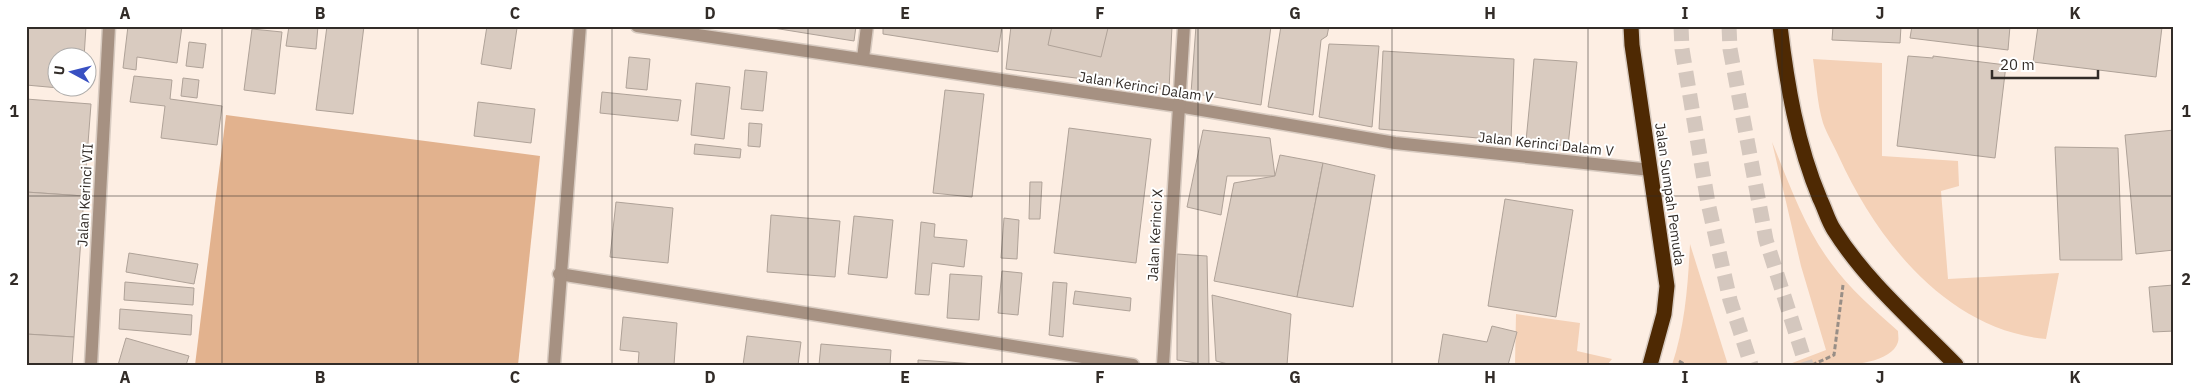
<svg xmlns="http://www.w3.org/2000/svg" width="2200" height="391" viewBox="0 0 2200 391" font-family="'IBM Plex Sans',sans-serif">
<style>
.green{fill:#f4d1b7}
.forest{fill:#e2b28e}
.building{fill:#d9cbc0;stroke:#afa298}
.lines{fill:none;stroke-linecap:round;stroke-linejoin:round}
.highway-tunnel{stroke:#d4c7be;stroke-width:15;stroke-dasharray:15 8;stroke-linecap:butt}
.minor-casing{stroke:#d8cbc1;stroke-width:15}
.highway-casing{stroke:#d8cbc1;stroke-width:18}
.path{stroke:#988e86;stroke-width:3;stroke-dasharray:5 2.5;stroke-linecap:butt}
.minor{stroke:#a69182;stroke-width:12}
.highway{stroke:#4e2903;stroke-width:15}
.grid{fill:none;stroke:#322c28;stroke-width:1;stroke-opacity:0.55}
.labels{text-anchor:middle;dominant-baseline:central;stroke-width:4;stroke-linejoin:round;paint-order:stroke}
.street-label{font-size:14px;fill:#322c28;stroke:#fff}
.neatline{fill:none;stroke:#322c28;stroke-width:2}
.grid-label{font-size:16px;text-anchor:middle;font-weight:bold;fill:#322c28}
</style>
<rect width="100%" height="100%" fill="#fdeee3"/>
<g class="green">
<path d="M1813,59l69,4v93l76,5 1,25 -18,5 7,88 111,-6 -13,66c-98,-9 -169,-98 -207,-182 -5,-11 -12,-23 -16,-34 -6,-20 -7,-44 -10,-64z"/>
<path d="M1772,142c17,41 32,85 59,121 18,25 43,47 67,68 0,3 1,8 0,11 -10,30 -86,23 -111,23l39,-15 -25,-84z"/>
<path d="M1690,244l38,121h-56c13,-39 16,-80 18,-121z"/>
<path d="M1516,314l64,9 -3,28 35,8 -5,6h-92z"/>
</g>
<path class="forest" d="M226,115l314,41 -22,209h-323z"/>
<g class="building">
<path d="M26,26h60l-2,32h-26v30h23v2l-55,-5z"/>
<path d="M128,26h54l-5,37 -40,-6 -1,13 -13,-2z"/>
<path d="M289,26h29l-2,23 -30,-3z"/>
<path d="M327,26h37l-11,88 -37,-4z"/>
<path d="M487,26l30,2 -6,41 -30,-5z"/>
<path d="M761,26h95l-2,15z"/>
<path d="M883,26h119l-4,26 -115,-18z"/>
<path d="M1011,26h161l-3,64 -163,-21z"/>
<path d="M1052,26h48l8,2 -7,29 -53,-12z"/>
<path d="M1196,26h75l-10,79 -70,-12z"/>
<path d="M1281,26h48l-2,10 -6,4 -8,75 -45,-8z"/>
<path d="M1833,26h68l-1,17 -68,-3z"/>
<path d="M1912,26h98l-2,24 -98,-12z"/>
<path d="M2038,26l124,1 -6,50 -123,-15z"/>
<path d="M252,29l30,3 -7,62 -31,-4z"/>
<path d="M189,42l17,2 -3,24 -17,-2z"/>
<path d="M1329,44l50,2 -7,81 -53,-10z"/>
<path d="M1383,51l131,8 -3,82 -132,-12z"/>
<path d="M1908,56l25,2v-2l73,9 -11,93 -98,-12z"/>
<path d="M629,57l21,2 -3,31 -21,-2z"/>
<path d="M1534,59l43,3 -9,84 -42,-5z"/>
<path d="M745,70l22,2 -4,39 -22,-2z"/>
<path d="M134,76l38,4 -2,19 52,7 -5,39 -56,-7 4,-32 -35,-4z"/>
<path d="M183,78l16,2 -2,18 -16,-2z"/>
<path d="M696,83l34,4 -6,52 -33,-4z"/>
<path d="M945,90l39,4 -12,103 -39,-4z"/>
<path d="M602,92l79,8 -3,21 -78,-8z"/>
<path d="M26,99l65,5 -7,92 -58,-4z"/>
<path d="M478,102l57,7 -4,34 -57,-7z"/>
<path d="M749,123l13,1 -2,23 -12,-1z"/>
<path d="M1069,128l82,11 -15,124 -82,-10z"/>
<path d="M1203,130l67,8 5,38h-48l-6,39 -34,-8z"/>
<path d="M2174,130v120l-38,4 -11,-119z"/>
<path d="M695,144l46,5 -1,9 -46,-4z"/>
<path d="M2055,147l63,1 4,112h-62z"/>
<path d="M1280,155l43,8 -26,134 -83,-16 20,-98 41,-7z"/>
<path d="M1323,163l52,12 -22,132 -56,-10z"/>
<path d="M1030,182h12l-2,37h-11z"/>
<path d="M26,192l58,4 -10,141 -48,-3z"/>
<path d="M1505,199l68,11 -17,107 -68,-11z"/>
<path d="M616,202l57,6 -5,55 -58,-6z"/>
<path d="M771,215l69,6 -5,56 -68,-5z"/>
<path d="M854,216l39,4 -6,58 -39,-4z"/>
<path d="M1004,218l15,2 -2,39 -16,-1z"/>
<path d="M921,222l14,2 -1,13 33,3 -3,27 -32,-4 -3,32 -14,-1z"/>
<path d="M129,253l69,11 -4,20 -68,-12z"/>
<path d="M1177,254l30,2 2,109 -32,-5z"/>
<path d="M1002,271l20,2 -4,42 -20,-2z"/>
<path d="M950,274l32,2 -3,44 -32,-2z"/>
<path d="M125,282l69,6 -1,17 -69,-5z"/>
<path d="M1053,282l14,1 -4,54 -14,-2z"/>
<path d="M2174,285v46l-21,1 -4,-45z"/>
<path d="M1075,291l56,7 -1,13 -57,-7z"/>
<path d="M1212,295l79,19 -4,51h-55l-16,-4z"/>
<path d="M120,309l72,6 -1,20 -72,-6z"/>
<path d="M623,317l54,6 -3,42h-36l1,-13 -19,-2z"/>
<path d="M1492,326l25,6 -9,33h-70l5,-31 44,8z"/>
<path d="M26,334l48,3 -2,28h-46z"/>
<path d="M747,336l54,6 -3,23h-55z"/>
<path d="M126,338l63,18 -3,9h-68z"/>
<path d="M821,344l70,6 -1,15h-71z"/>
<path d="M918,360l58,4 -58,1z"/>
</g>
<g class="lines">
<g class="highway-tunnel">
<path d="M1681,26l1,23 26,154 22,97 21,65"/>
<path d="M1729,26l1,23 36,191 40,125"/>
</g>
<defs>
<g id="minor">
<path d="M637,26l541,80 217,37 256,27"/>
<path d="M863,58l4,-32"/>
<path d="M559,274l574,91"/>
<path d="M91,365l18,-339"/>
<path d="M554,365l26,-339"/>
<path d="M1163,365l21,-339"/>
</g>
<g id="highway">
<path d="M1631,26l1,19 35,241 -3,28 -14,51"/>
<path d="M1780,26c7,59 17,118 40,173 5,10 8,22 14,31 32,51 80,92 122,135"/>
</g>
</defs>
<use href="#minor" class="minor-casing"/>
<use href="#highway" class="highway-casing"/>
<g class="path">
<path d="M1679,361l7,4"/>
<path d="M1812,365l22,-10 9,-70"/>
</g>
<use href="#minor" class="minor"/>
<use href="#highway" class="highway"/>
</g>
<path class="grid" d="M222,26v339M418,26v339M612,26v339M808,26v339M1002,26v339M1198,26v339M1392,26v339M1588,26v339M1782,26v339M1978,26v339M26,196h2148"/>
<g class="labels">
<g class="street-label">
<text transform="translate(1146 87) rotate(9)">Jalan Kerinci Dalam V</text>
<text transform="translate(1546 144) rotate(6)">Jalan Kerinci Dalam V</text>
<text transform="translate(1670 194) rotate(82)">Jalan Sumpah Pemuda</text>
<text transform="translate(85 195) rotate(-87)">Jalan Kerinci VII</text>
<text transform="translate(1155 235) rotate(-87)">Jalan Kerinci X</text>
</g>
</g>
<rect width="2200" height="391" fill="none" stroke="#ffffff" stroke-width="55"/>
<g transform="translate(72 72) rotate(277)"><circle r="24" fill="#ffffff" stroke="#adaba9"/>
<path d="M0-4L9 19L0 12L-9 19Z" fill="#3850c2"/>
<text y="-8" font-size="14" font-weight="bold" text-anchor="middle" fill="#322c28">U</text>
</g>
<path d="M1992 70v8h106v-8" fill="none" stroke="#322c28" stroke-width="2.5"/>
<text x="2000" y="70" font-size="15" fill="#322c28" stroke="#ffffff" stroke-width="4" paint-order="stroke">20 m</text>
<rect x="28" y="28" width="2144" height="336" class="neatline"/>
<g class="grid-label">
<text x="125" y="19">A</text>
<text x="320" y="19">B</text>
<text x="515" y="19">C</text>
<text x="710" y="19">D</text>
<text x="905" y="19">E</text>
<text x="1100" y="19">F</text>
<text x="1295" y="19">G</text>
<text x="1490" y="19">H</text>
<text x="1685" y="19">I</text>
<text x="1880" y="19">J</text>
<text x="2075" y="19">K</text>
<text x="14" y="117">1</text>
<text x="2186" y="117">1</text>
<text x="14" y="285">2</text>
<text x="2186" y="285">2</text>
<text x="125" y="383">A</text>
<text x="320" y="383">B</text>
<text x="515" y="383">C</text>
<text x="710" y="383">D</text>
<text x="905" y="383">E</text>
<text x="1100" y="383">F</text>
<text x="1295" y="383">G</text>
<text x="1490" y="383">H</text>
<text x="1685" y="383">I</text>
<text x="1880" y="383">J</text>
<text x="2075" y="383">K</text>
</g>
</svg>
